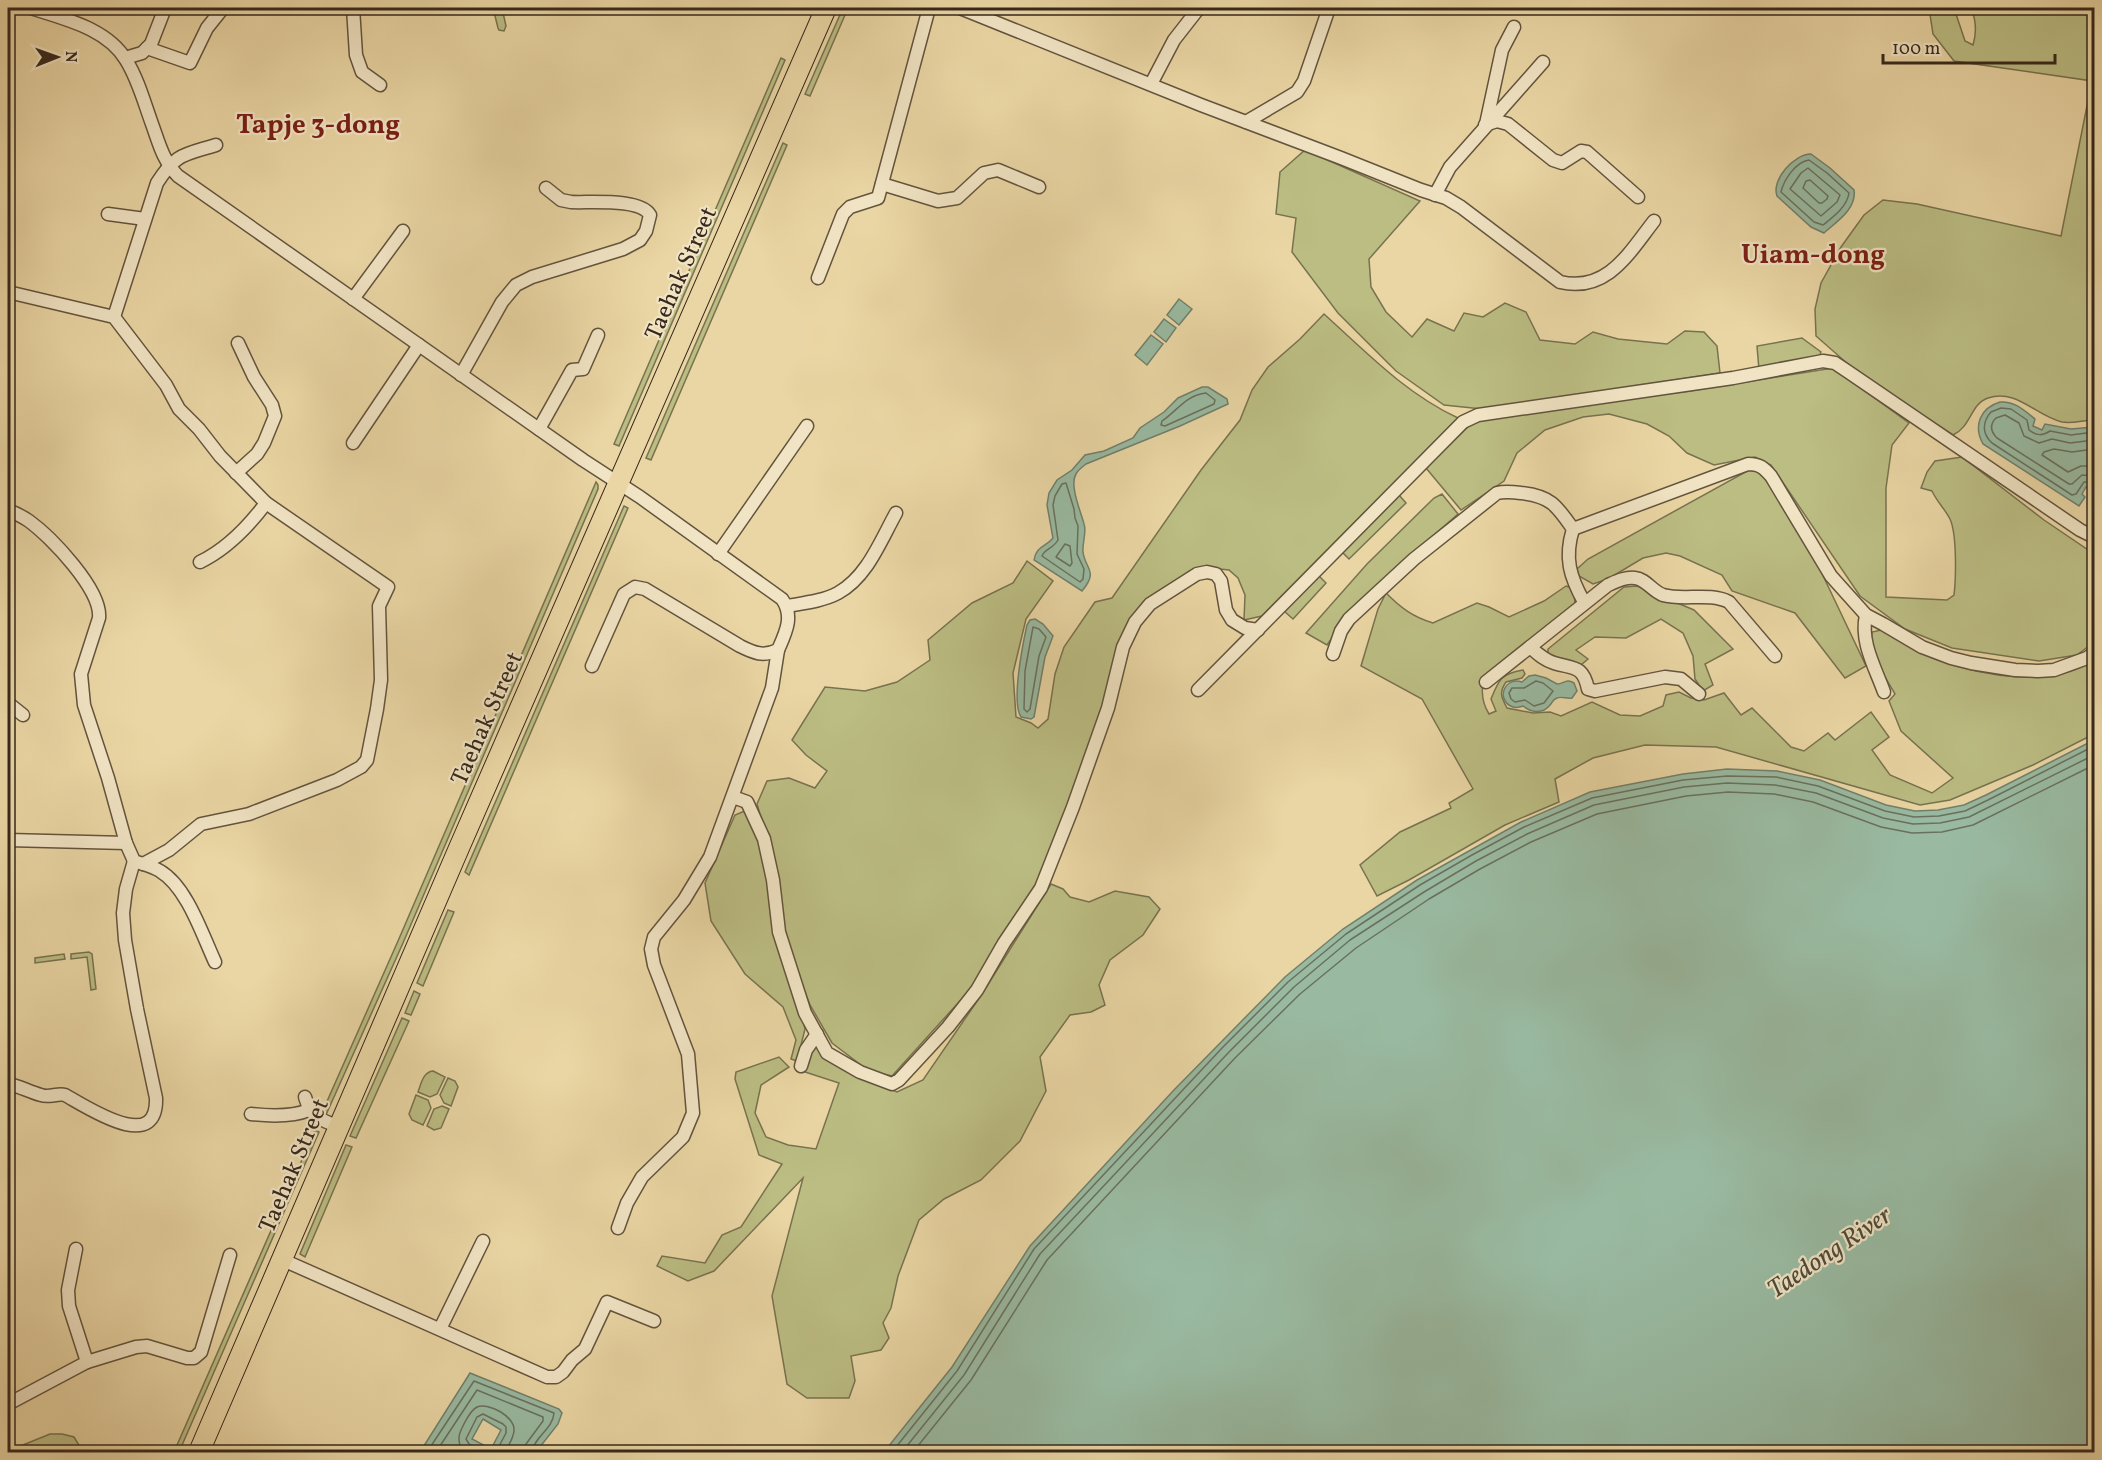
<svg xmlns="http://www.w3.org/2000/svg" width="2102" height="1460" viewBox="0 0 2102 1460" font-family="Vollkorn,serif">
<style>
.green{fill:#bbbd83;stroke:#787250;stroke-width:1.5}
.water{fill:#99baa1;stroke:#71806c;stroke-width:1.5;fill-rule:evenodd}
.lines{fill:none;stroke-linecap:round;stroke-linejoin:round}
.shore{stroke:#68715e;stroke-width:1.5}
.minor-casing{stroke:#63543e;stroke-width:15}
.primary-casing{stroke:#36281c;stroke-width:22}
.minor{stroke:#f1e4c4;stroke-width:12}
.primary{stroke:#ead6a4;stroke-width:20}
.labels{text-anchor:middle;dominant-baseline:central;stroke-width:4.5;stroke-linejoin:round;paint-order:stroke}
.street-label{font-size:24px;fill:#36281c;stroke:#f1e4c4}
.water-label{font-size:26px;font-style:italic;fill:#4f4c3d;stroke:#f1e4c4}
.quarter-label{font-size:27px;font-weight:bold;fill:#7a1f14;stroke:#f1e4c4}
</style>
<rect width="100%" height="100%" fill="#ead6a4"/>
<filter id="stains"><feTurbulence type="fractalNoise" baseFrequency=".00333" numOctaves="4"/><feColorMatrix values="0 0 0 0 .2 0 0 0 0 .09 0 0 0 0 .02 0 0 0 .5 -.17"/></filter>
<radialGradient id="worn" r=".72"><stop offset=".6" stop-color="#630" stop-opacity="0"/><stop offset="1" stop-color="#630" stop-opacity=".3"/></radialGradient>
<g class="green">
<path d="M493,8h9l4,18 -2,5 -5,-1 -1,-2z"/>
<path d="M843,8h5l-38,88 -5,-2z"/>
<path d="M1929,8h25l11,33 8,4c4,-13 3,-25 -2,-37h123v412c-10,0 -22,4 -32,2 -26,-6 -46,-34 -74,-24 -18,6 -16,28 -35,37l-96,-63 -41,-36 -1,-27 6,-26 20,-36 23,-32 19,-15 34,4 144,32 31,-155 -138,-20 -21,-27z"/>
<path d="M781,58l4,2 -166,386 -5,-2z"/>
<path d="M783,143l4,2 -136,315 -5,-2z"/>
<path d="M1305,150l115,51 -51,58 2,28 15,25 26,25 15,-18 27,12 10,-18 19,4 22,-14 21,9 14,28 35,4 18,-12 25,7 49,5 18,-13 19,1 13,14 3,27 -238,36 -38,-4 -48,-34 -58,-58 -46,-61 4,-34 -20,-4 4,-42z"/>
<path d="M1324,314c42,38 82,80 134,104l-196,198 -18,4 1,-25 -7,-17 -9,-8 -19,-2 -20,3 -47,34 -106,282 -69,105 -76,84 -23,-5 -37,-28 -22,-38 -15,-38 -10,-36 -8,-59 -20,-68 10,-23 22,-3 26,10 12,-17 -21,-16 -14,-15 33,-53 40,4 32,-9 33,-22 -2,-20 44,-37 41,-20 14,-22 26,20 -27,38 -13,54 3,44 15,6 7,5 10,-9 7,-45 9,-27 31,-45 17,-4 89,-128 39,-50 12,-30 16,-23 32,-28z"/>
<path d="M1802,338l19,14 -2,5 -60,13 -2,-24z"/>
<path d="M1833,368l76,55 -17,22 -6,43v109l61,3 7,-5c2,-17 3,-61 -4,-76 -5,-10 -13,-17 -18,-28l-11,-3 6,-16 8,-11 27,-4 82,63 50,34v88l-17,13 -38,6 -87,-13 -47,-19 -45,-33 -89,-131 -16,-8 -41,8 -27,-12 -18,-17 -22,-12 -38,-10 -26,3 -38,13 -28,23 -13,28 -43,29 -35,-42 51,-50 213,-27z"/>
<path d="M1749,470l11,2 8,8 49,83 49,103 -21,12 -50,-65 -63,-22 -10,-16 -42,-19 -14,-3 -23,5 -35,21 -15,5 -14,-8 -2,-7 11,-10z"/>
<path d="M596,482l2,3v4l-195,454 -78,174 -4,-2 77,-174z"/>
<path d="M1442,494l16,20c-46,41 -97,79 -131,131l-21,-12 61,-69 67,-66z"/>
<path d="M1399,495l7,8 -57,56 -7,-7z"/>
<path d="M624,506l4,2 -159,367 -4,-3z"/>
<path d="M1318,575l8,8 -33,36 -9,-8z"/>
<path d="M1566,586l8,3 1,16 -91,73c-3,12 -2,25 5,36l7,-3 -5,-12c8,-20 10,-25 32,-29l2,4 -3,4 -16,4c-7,10 -5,15 1,26l26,5 17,-1 11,4 31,-14 28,13 20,1 23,-10 3,-11 13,-3 12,6 13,2 20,-7 17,22 11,-7 39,39 13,4 24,-18 7,7 36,-28 18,25 -17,13 18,25 42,18 21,-15 -52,-47 -12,-30 6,-7c-11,-19 -26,-40 -23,-62l9,-2c18,10 37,23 57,30 45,16 114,29 156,0v74l-61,31 -83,35 -30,5 -204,-58 -71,-2 -52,13 -38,21 4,23 -54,23 -96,55 -32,16 -17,-31 40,-33 51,-24 -2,-5 24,-14 -51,-90 -61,-33 17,-57 8,-16c15,15 27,24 47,30l44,-20 12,4 20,10 35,-16z"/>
<path d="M1637,586l57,24 39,39 -28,15 8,21 -10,6 -8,-12 -2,-23 -10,-23 -22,-14 -35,19 -31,-1 -19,13 12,9 -7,6 -33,-10v-6l76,-62z"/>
<path d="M747,810l14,30 44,189 -8,32 -6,-2 5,-19 -13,-33 -38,-33 -34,-53 -6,-38 30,-68z"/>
<path d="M1051,884l12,5 7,8 19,5 26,-11 34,6 11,12 -17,26 -33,25 -11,25 6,20 -14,7 -21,3 -30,42 6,34 -26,50 -39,39 -37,19 -25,21 -21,56 -7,32 -8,15 6,15 -8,12 -30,6 4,25 -6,17h-42l-20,-14 -15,-88 31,-118 -89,93 -26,10 -31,-15 5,-10 43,7 17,-28 19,-8 41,-63 -23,-9 -24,-76 1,-7 43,-15 10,10 -28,18 -6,28 11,24 22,8 28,4 23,-66 -34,-11 2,-13 11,-15 42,33 37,15 26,-12 59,-86z"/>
<path d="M448,910l6,2 -31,74 -6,-3z"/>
<path d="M89,952l3,2 4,35 -5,1 -4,-33 -16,2v-5z"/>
<path d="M64,954l1,5 -30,4v-5z"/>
<path d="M414,991l6,3 -9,21 -6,-2z"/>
<path d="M402,1018l7,3 -53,117 -6,-2z"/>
<path d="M433,1071l12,6 -8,17 -7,3 -12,-5c3,-8 5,-20 15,-21z"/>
<path d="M448,1078l7,3 3,6 -7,19 -7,-3 -4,-8z"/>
<path d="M416,1095l12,5 3,8 -8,17 -11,-5 -3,-6z"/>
<path d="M442,1106l7,3 -8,19 -7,2 -7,-4 7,-17z"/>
<path d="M315,1130l4,2 -140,320h-5z"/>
<path d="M346,1145l6,2 -47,110 -5,-3z"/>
<path d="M50,1434h12l12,3 9,15h-75v-1z"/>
</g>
<g class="water">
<path d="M1811,154l19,14 24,22c3,19 -18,32 -30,43l-13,-6 -34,-31c-6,-16 17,-42 34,-42z"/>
<path d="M1179,299l13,10 -13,16 -12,-10z"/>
<path d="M1164,319l12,9 -10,14 -12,-10z"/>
<path d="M1151,335l12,9 -16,21 -12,-10z"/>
<path d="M1202,387h6l19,12 1,5 -48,22 -94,38c-4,3 -8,6 -10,10 -7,11 5,38 8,50 3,8 -2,19 -1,28 2,17 16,19 -1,39l-48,-31c2,-14 12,-13 19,-22l-6,-33 2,-12 8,-13 15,-10 13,-15 19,-4 29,-13 7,-10 24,-16 14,-14z"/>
<path d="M2000,402c15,-1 24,8 35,17l-2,7 9,4 3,-6 26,5 23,-2v65l-8,-5 -4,7 3,3 -6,9 -96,-62c-10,-18 -3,-36 17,-42z"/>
<path d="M1035,619l8,5 10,12 -8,21 -11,60 -3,2 -10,-2c-10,-15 2,-74 6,-92l3,-5z"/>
<path d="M1535,675l11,3 11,6c7,0 9,-6 17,-1l3,8 -5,7c-5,1 -11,-2 -15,0 -5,2 -4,4 -7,7 -7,9 -18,8 -27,1 -10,4 -18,-1 -20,-11 1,-11 9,-16 19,-13l7,-6z"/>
<path d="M2094,740v712h-1210l68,-85 78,-121 143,-155 112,-114 58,-48 74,-49 104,-58 69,-30 93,-18 44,-5 50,2 43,9 66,25 29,6 23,-1 26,-5 22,-10z"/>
<path d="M470,1373l89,36 3,4 -4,11 -22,28h-116zM483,1419l18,11 -10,19 -19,-10z"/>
</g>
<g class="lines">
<g class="shore">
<path d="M1809,160l18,13 22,20c-2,14 -16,24 -26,32l-9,-3 -33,-30c3,-13 15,-30 28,-32z"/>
<path d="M1808,168l32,27 -3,7 -16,14 -31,-27 11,-16z"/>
<path d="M1810,180l18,16 -1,3 -5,4h-3l-16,-15 3,-7z"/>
<path d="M1206,393l9,7 -1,4 -49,22 -4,-1 1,-4c15,-10 24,-26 44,-28z"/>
<path d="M2094,432l-23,3 -21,-4c-8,5 -13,5 -21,-1l-2,-10 -16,-11 -10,-1 -10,4c-9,10 -9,22 1,31l80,52 4,-1 8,-12h5l5,3"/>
<path d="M2094,440l-24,3 -18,-4 -13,4 -15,-7 -5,-13 -14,-8 -9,3c-6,6 -6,13 1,20l72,46h3l10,-9 12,1"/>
<path d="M2094,449l-22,3 -18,-3 -10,3 -2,3 26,17 13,-6h13"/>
<path d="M1066,483l8,26 1,9 3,8 -1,28 7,15 -1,10 -3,3 -38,-26c2,-7 12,-8 16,-16l-5,-35 2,-9 7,-12z"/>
<path d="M1065,544l5,2 2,17 -2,3 -14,-9z"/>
<path d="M1033,627l6,2 7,8 -7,19 -9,53 -3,3 -3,-3 1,-38z"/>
<path d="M1536,681l7,2 10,8 -9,12 -10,3 -9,-6 -10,2 -4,-3 -2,-6 3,-5h12z"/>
<path d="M427,1452l47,-71 80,32c-1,16 -20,24 -22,39"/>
<path d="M436,1452l41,-62 66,27v4l-17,23 -2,8"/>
<path d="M468,1452l-8,-7c-3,-9 1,-15 5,-23 3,-5 6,-12 12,-15 12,-5 38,10 37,23 0,8 -6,16 -9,22"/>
<path d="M484,1452l-15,-8 -3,-5 11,-22 6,-3 20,10 3,3v6l-10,19"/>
<path d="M892,1452l65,-81 77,-122 189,-202 65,-65 58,-48 74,-49 52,-30 52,-28 68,-29 91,-18 44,-4 49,1 42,9 67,25 29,6 25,-1 26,-5 23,-11 106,-54"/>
<path d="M902,1452l62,-77 76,-121 189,-202 65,-65 56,-47 74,-48 52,-31 51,-27 67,-29 90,-18 43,-4 48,2 41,8 67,25 30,6 27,-1 29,-6 125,-62"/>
<path d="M913,1452l58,-72 76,-120 188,-202 65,-64 56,-46 73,-49 51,-30 51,-27 66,-28 89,-18 42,-4 46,2 39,8 68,25 31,6 30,-1 31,-7 121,-60"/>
</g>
<defs>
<g id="minor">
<path d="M31,8c33,11 76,20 95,52 12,19 18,42 26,64 7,19 11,37 26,52l405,284 57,37 142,102c12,17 4,33 -4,51 -15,7 -24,3 -38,-4l-95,-57 -10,-2 -11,7 -32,72"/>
<path d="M353,8l3,47 6,17 18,13"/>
<path d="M960,8l241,97 140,53 80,32 25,8 15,9 99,75c47,11 69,-29 94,-61"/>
<path d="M147,48l43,15 17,-35 16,-20"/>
<path d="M125,58l17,-5 9,-9 14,-36"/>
<path d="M1151,84l23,-44 25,-32"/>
<path d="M1246,122l51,-30 7,-11 25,-73"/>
<path d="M1486,124l16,-74 12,-23"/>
<path d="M1485,125l12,-4 11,3 45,36 9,3 19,-12 6,1 51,45"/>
<path d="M882,184l56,17 19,-3 27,-25 14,-3 41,17"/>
<path d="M1435,195l15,-28 93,-105"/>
<path d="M108,214l37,5"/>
<path d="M818,278l25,-64 7,-7 28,-9 51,-190"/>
<path d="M8,292l106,25 52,68 13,24 20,20 21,27 46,47 122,84 -9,19 2,74 -4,29 -10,51 -6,7 -24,13 -88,34 -48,10 -32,26 -26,14"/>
<path d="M353,299l50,-68"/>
<path d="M114,317l43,-134c19,-30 27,-28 59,-38"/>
<path d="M461,375l41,-73 14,-17 16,-8 91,-28 17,-9 6,-9 4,-16c-10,-17 -60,-12 -79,-13l-10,-2 -15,-12"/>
<path d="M539,429l33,-59 11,-1 15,-34"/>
<path d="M353,443l66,-98"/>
<path d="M236,473l21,-19 7,-11 11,-27 -3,-11 -18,-28 -16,-34"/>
<path d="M8,510c7,3 14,6 21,11 22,16 73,69 70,97l-18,56 3,31 24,73 18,65 8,18c8,3 18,5 26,10 27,16 42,63 55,91"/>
<path d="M1573,529c-9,29 -3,48 11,73"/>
<path d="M718,554l89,-128"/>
<path d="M200,562c27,-13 48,-35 66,-59"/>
<path d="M787,606c17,-3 36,-5 51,-13 29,-16 42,-51 58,-80"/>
<path d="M1866,615c-6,27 9,52 18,77"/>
<path d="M1530,647c8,7 14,13 24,16 20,6 29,2 34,26l7,2 70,-14 16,2 18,15"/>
<path d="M1333,654l8,-23 8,-12 65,-60 83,-66c8,-2 16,-1 24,0 30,3 36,13 52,36l175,-65c12,0 16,4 23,12l60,100 35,39 17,9 39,23 29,11 20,5 44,7 23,1 16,-1 33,-12 7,-5"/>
<path d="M1486,682l122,-97c9,-4 17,-8 27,-7 11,1 17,13 28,17 21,6 46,-3 66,7l46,54"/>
<path d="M1198,690l265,-268 15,-7 255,-37 90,-17 12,2 12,8 233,159 14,7"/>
<path d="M8,703l15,12"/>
<path d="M733,797l14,5 17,37 9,41 6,52 26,81 22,40 33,19 32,12 7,-4 49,-53 29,-37 27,-47 37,-55 32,-81 35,-99 15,-61 12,-25 15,-18 47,-30 10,-2 9,2 5,7 5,29 6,10 13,8 13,2"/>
<path d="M8,840l118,3"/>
<path d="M801,1066l5,-16 11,-16"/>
<path d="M8,1084c12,2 21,8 33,11 8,3 16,-2 24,0 22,12 93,60 91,3l-19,-89 -12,-69 -2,-27 3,-24 8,-28"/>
<path d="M305,1097c6,21 15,22 34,30"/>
<path d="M251,1114c18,2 41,3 58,-4"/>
<path d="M618,1228l9,-25 15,-26 41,-40 10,-24 -5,-59 -34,-89 -3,-16 3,-12 30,-37 26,-43 62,-169 6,-38"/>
<path d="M76,1249l-8,41 1,16 18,56"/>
<path d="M283,1260l264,117h9l7,-5 9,-12 13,-11 22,-47 47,19"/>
<path d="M440,1329l43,-88"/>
<path d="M8,1404l79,-42 49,-15 11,-1 40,12h7l7,-6 29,-97"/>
</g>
<path id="primary" d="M199,1452l260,-604 367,-840"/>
</defs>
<use href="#minor" class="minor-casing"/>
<use href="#primary" class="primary-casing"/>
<use href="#minor" class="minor"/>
<use href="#primary" class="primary"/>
</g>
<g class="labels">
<g class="street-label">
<text transform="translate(682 274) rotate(-66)">Taehak Street</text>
<text transform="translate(488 719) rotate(-66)">Taehak Street</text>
<text transform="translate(295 1166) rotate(-67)">Taehak Street</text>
</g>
<g class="water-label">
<text transform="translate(1830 1253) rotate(-34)">Taedong River</text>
</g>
<g class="quarter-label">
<text x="318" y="126">Tapje 3-dong</text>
<text x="1813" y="256">Uiam-dong</text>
</g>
</g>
<rect width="2102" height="1460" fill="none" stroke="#ead6a4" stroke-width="30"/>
<rect x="9" y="9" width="2084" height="1442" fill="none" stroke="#36281c" stroke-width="3"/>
<rect x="15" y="15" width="2072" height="1430" fill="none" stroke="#36281c" stroke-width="1.5"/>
<g transform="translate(57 57) rotate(89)" stroke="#f1e4c4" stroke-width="4.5" paint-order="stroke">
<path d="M0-4.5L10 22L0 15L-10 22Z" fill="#36281c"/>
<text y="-9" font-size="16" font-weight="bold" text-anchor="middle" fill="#36281c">N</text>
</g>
<path d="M1883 54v9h172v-9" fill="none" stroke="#36281c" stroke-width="3"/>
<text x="1892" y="54" font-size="18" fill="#36281c" stroke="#f1e4c4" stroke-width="4.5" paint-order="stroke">100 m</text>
<rect width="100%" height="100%" filter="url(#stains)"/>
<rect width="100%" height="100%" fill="url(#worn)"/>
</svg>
